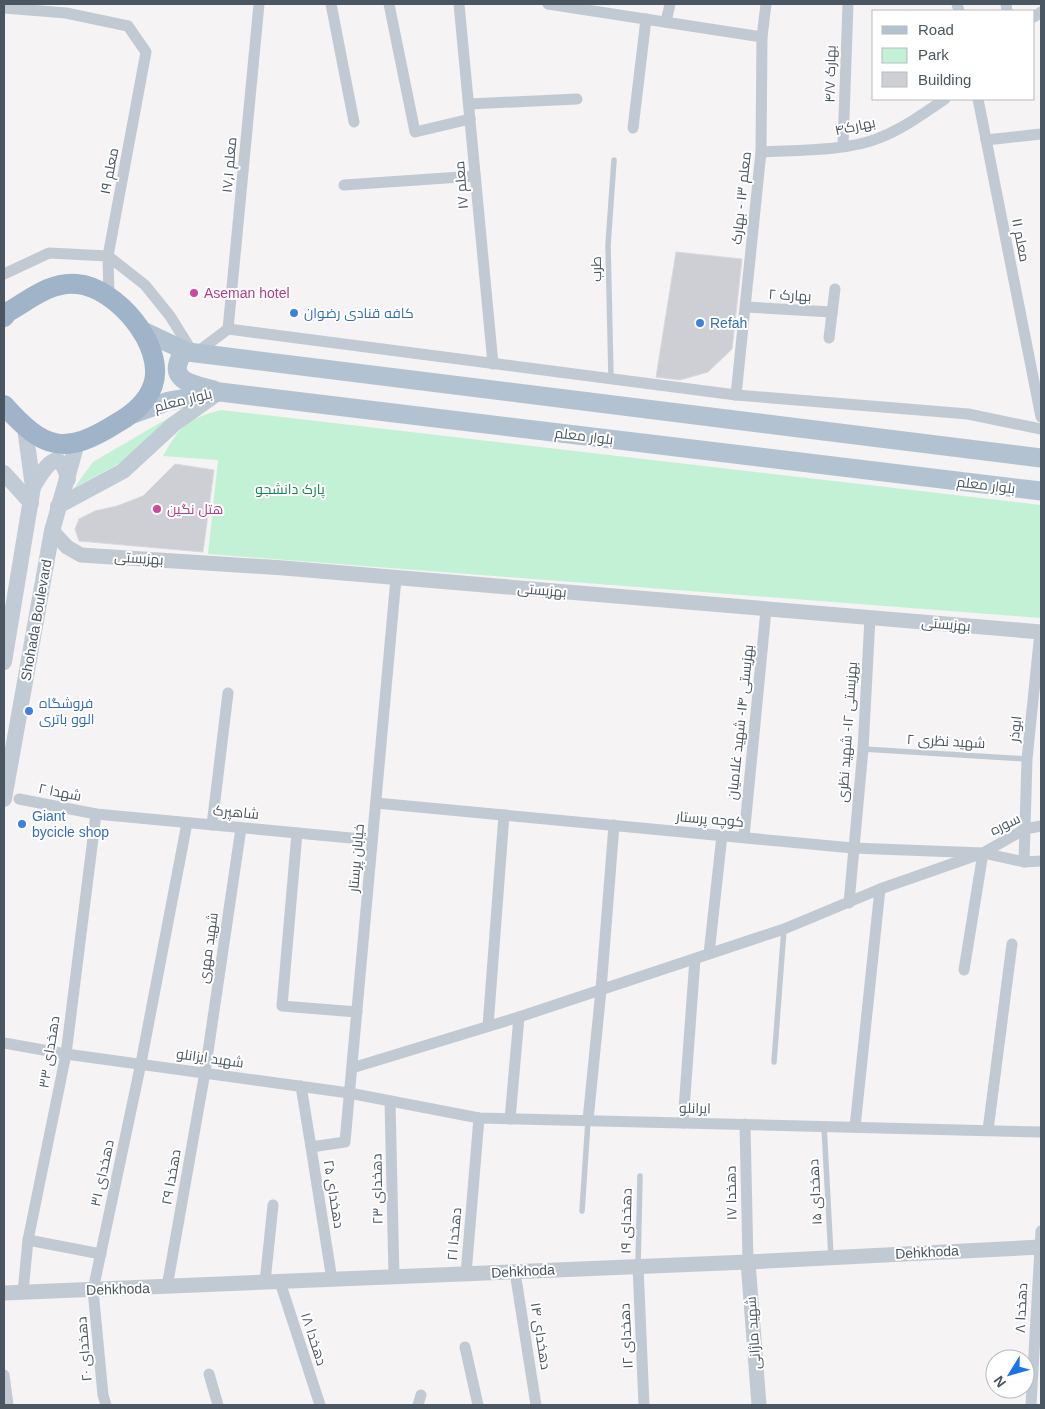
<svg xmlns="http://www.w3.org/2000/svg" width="1045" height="1409" viewBox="0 0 1045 1409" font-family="Arial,Cairo,sans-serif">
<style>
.green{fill:#c3f1d5}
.building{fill:#cdcfd5;stroke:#d7d9de}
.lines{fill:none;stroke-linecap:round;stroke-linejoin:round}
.service{stroke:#c1cad2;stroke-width:5.5}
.minor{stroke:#c1cad2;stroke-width:11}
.tertiary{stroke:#c1cad2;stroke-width:15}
.secondary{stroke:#c1cbd6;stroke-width:16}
.primary{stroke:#b3c2d1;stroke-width:19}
.trunk{stroke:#9fb4c9;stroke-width:20}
.hotel-dot{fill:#d1479c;stroke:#fff;stroke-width:2}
.shop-dot{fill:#3f7fe0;stroke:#fff;stroke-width:2}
.labels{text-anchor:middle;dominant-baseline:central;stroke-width:4;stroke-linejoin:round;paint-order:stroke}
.street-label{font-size:14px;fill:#4a5661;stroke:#fff}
.hotel-label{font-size:14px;fill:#b23c85;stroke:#fff;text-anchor:start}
.shop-label{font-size:14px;fill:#366cbe;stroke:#fff;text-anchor:start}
.park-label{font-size:14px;fill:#17864f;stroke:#fff}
</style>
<rect width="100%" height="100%" fill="#f5f3f3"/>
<g class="green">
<path d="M221,410l820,95v113l-833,-64 10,-94 -55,-4c17,-30 24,-37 58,-46z"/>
<path d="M170,417l-41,41 -55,30 19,-26z"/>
</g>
<g class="building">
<path d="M676,252l66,7 -10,90 -24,23 -28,8 -24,-3z"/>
<path d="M175,464l39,6 -11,82 -124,-11 -4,-12 4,-10 16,-8 22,-5 26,-10z"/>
</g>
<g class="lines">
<g class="service">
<path d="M611,377l-3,-132 6,-85"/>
<path d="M863,749l164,10"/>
<path d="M774,1062l10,-133"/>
<path d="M824,1126l7,131"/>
<path d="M582,1211l6,-90"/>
<path d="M638,1266l2,-90"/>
</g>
<g class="minor">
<path d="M331,4l23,118"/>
<path d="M389,4l26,128 55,-13"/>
<path d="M459,4l34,360"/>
<path d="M548,4l214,33"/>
<path d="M957,4l2,7"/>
<path d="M1006,4l1,7"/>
<path d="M4,8l62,5 62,13 18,26 -38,204 1,40"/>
<path d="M1034,17l7,-5"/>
<path d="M666,22l4,-18"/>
<path d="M978,99l63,318"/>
<path d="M469,104l108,-5"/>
<path d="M633,128l13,-109"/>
<path d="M986,140l55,-6"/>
<path d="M843,146l5,-142"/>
<path d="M761,152c34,-2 88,-1 118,-14 24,-9 45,-25 66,-39"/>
<path d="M344,185l131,-9"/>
<path d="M4,274l45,-21 59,3 37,29 25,31 23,37"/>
<path d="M746,307l86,5"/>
<path d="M228,329l31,-325"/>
<path d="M829,338l6,-49"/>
<path d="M196,353l32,-24 508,66 232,19 73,15"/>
<path d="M736,395l25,-243 1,-115 4,-33"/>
<path d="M19,799l77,15 276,26"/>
<path d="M376,803l477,45 130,5 41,9 17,-1"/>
<path d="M212,825l16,-132"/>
<path d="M297,833l-15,173 75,6"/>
<path d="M744,837l22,-227"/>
<path d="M1024,862l3,-103 13,-127"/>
<path d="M849,903l14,-154 7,-131"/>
<path d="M709,954l13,-119"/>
<path d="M964,970l19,-117"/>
<path d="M488,1026l16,-211"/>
<path d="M4,1043l62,11 283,39 130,25 562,14"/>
<path d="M352,1068l167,-51 265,-88 96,-40 103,-36 42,-24 16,-3"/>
<path d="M301,1086l10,61"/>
<path d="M390,1101l4,176"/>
<path d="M510,1119l9,-102"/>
<path d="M588,1120l13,-130 13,-165"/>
<path d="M683,1123l12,-164"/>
<path d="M745,1124l3,138"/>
<path d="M855,1127l25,-238"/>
<path d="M988,1130l24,-186"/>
<path d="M28,1240l73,14"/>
<path d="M638,1266l6,139"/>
<path d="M515,1272l21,133"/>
<path d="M466,1274l13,-156"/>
<path d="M332,1280l-21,-133 34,-5 51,-564"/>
<path d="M265,1282l8,-77"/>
<path d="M280,1282l40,123"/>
<path d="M167,1287l38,-215 36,-244"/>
<path d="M23,1292l5,-52 38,-186 30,-240"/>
<path d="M465,1347l13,58"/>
<path d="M209,1374l9,31"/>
<path d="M4,1375l4,30"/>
<path d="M106,1405l-3,-10 -10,-105 48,-227 46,-240"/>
<path d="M418,1405l3,-10"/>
<path d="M1031,1405l10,-174"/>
</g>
<g class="tertiary">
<path d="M52,531l15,16 14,8 203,13 757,64"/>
<path d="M748,1262l11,143"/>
<path d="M4,1293l744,-31 293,-15"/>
</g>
<g class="secondary">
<path d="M4,473l27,30"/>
<path d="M33,487c10,-17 26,-45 35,-8"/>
<path d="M58,506l65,-35 51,-47 45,-32"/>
<path d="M4,662l29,-175 -8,-59"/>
<path d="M4,799l48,-268 25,-88"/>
</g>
<g class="primary">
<path d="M141,330l47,22 8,1 845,105"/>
<path d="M188,352l-5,1c-18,28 11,32 31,37"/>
<path d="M130,415l39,-14 51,-9 821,99"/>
</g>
<path class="trunk" d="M4,317l4,-5c21,-12 43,-31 69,-28 39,3 89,62 76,101 -6,18 -20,29 -36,38 -52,33 -73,27 -113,-18"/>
</g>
<g class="hotel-dot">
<circle cx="194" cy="293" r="5"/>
<circle cx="157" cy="509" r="5"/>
</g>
<g class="shop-dot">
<circle cx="294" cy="313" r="5"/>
<circle cx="700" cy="323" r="5"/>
<circle cx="29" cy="711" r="5"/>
<circle cx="22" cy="824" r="5"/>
</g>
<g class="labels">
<g class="street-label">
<text transform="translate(830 74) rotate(-89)">بهارک ۴/۷</text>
<text transform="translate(855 126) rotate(-12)">بهارک۴</text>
<text transform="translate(229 165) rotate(-85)">معلم ۱۷٫۱</text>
<text transform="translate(109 171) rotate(-79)">معلم ۱۹</text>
<text transform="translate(461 185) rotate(-95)">معلم ۱۷</text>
<text transform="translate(741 198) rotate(-84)">معلم ۱۳ - بهارک</text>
<text transform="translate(1021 240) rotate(79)">معلم ۱۱</text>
<text transform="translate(596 269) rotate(-91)">طرب</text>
<text transform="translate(790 295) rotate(3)">بهارک ۲</text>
<text transform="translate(183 400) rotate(-14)">بلوار معلم</text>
<text transform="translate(584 436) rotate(7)">بلوار معلم</text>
<text transform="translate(986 485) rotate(7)">بلوار معلم</text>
<text transform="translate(139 558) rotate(4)">بهزیستی</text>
<text transform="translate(542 590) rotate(5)">بهزیستی</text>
<text transform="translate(36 620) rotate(-80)">Shohada Boulevard</text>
<text transform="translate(946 624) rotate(5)">بهزیستی</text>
<text transform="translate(740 722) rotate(-84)">بهزیستی ۱۴- شهید غلامیان</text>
<text transform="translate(1015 729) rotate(-84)">ابوذر</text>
<text transform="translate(847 732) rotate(-86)">بهزیستی ۱۲- شهید نظری</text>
<text transform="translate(946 741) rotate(3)">شهید نظری ۲</text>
<text transform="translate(60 792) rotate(11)">شهدا ۲</text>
<text transform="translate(236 812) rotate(5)">شاهپرک</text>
<text transform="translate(710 819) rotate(5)">کوچه پرستار</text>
<text transform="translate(1005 824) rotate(-26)">سوره</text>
<text transform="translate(356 858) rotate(-85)">خیابان پرستار</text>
<text transform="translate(208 948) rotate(-82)">شهید مهری</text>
<text transform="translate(49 1052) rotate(-81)">دهخدای ۳۳</text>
<text transform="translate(210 1058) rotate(8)">شهید ایزانلو</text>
<text transform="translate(695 1108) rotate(1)">ایرانلو</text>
<text transform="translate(102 1173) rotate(-78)">دهخدای ۳۱</text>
<text transform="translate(171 1177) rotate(-80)">دهخدا ۲۹</text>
<text transform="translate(377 1189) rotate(-91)">دهخدای ۲۳</text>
<text transform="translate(815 1192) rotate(-93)">دهخدای ۱۵</text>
<text transform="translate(731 1193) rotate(-91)">دهخدا ۱۷</text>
<text transform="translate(334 1194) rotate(81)">دهخدای ۲۵</text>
<text transform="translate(626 1221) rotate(-89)">دهخدای ۱۹</text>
<text transform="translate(454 1234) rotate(-85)">دهخدا ۲۱</text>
<text transform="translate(927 1252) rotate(-3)">Dehkhoda</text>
<text transform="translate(523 1271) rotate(-3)">Dehkhoda</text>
<text transform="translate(118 1289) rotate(-2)">Dehkhoda</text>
<text transform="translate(1021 1308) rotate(-87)">دهخدا ۸</text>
<text transform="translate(753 1333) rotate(-94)">شهید ماژانی</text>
<text transform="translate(541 1336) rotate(81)">دهخدای ۱۴</text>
<text transform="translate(626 1336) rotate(-93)">دهخدای ۱۲</text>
<text transform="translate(314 1339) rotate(72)">دهخدا ۱۸</text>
<text transform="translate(84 1349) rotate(-95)">دهخدای ۲۰</text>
</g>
<g class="hotel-label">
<text x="204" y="293">Aseman hotel</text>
<text x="167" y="509">هتل نگین</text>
</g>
<g class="shop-label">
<text x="304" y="313">کافه قنادی رضوان</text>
<text x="710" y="323">Refah</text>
<text x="39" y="703">فروشگاه<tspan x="39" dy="16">الوو باتری</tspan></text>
<text x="32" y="816">Giant<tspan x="32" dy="16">bycicle shop</tspan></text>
</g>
<g class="park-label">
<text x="290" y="489">پارک دانشجو</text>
</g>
</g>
<rect width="1045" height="1409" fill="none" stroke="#4a5661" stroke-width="10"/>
<rect x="872" y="10" width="162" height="90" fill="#ffffff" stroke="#b7bbc0"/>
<rect x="882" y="26" width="25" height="8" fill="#b3c2d1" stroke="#b7bbc0"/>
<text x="918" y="35" font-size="15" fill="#4a5661">Road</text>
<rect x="882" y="48" width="25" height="15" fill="#c3f1d5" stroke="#b7bbc0"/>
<text x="918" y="60" font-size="15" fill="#4a5661">Park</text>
<rect x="882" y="72" width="25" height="15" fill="#cdcfd5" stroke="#b7bbc0"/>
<text x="918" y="85" font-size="15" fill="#4a5661">Building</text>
<g transform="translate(1010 1374) rotate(233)"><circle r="24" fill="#ffffff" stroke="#b7bbc0"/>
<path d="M0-4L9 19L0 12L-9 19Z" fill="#1a73e8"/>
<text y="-8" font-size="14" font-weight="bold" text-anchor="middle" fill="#4a5661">N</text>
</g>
</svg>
